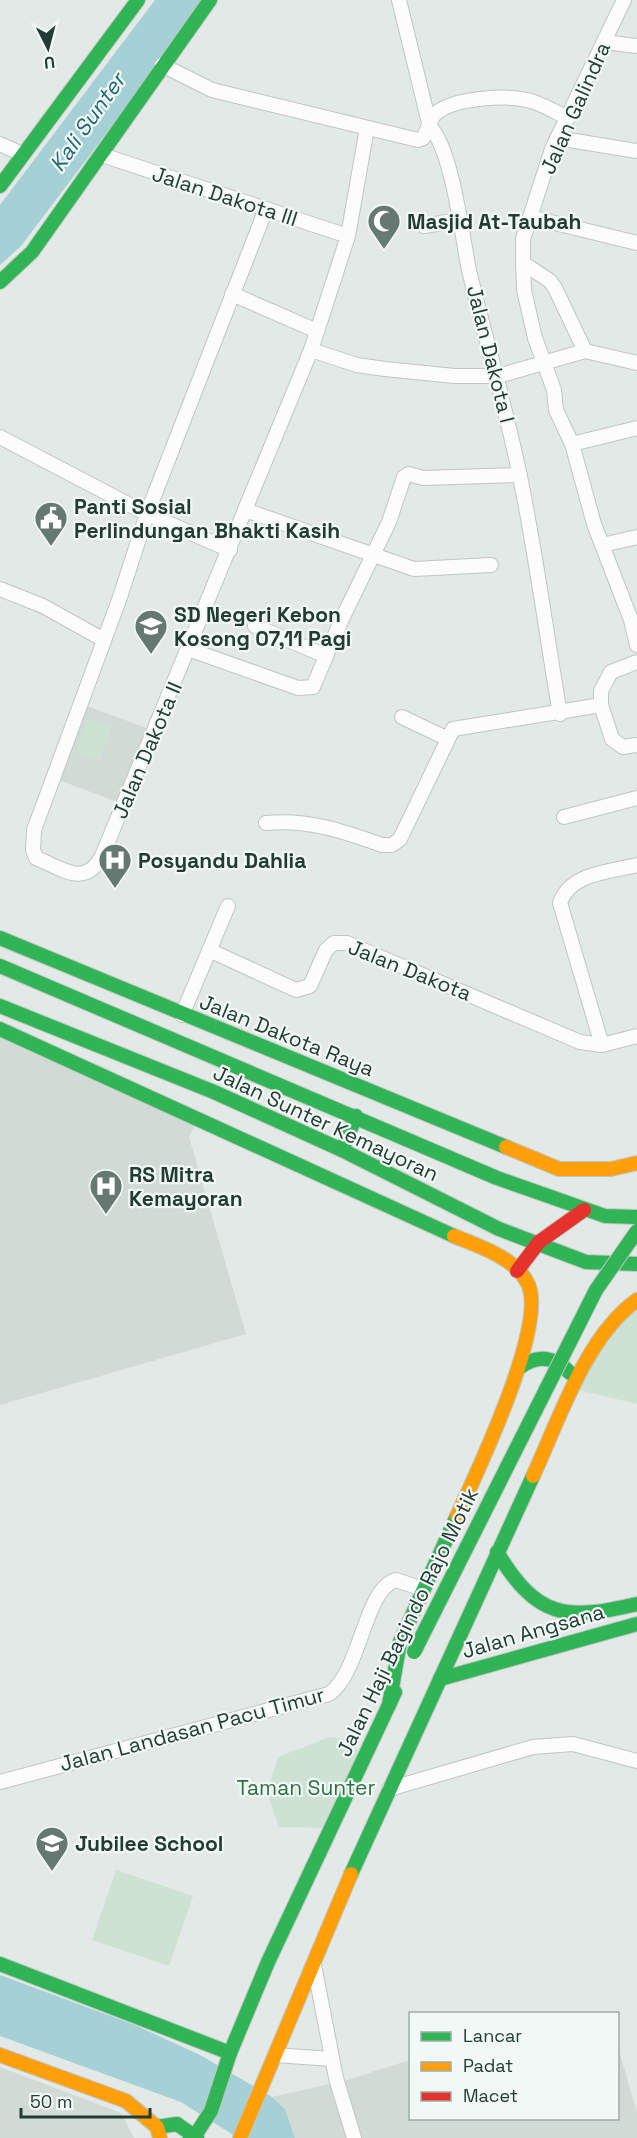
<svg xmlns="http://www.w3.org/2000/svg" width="637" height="2138" viewBox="0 0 637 2138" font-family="'Space Grotesk',sans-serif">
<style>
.built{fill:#d2dad6}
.green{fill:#cde2d3}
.water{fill:#a5d0d5}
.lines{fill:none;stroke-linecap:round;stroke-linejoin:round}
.street-casing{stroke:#c0c6c3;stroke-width:16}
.fast-casing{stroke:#bfc6c3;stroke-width:16}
.slow-casing{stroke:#bfc6c3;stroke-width:16}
.jam-casing{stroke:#bfc6c3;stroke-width:16}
.street{stroke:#fbfcfb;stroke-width:14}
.fast{stroke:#30b455;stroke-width:14}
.slow{stroke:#ff9f0a;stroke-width:14}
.jam{stroke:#e5322d;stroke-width:14}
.fast-bridge-casing{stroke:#bfc6c3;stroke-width:16;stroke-linecap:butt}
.fast-bridge{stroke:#30b455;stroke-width:14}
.labels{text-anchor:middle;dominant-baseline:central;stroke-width:4.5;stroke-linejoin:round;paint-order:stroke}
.street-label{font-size:21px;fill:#223b34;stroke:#f2f8f5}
.poi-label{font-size:21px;font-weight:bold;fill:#223b34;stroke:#f2f8f5;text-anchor:start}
.park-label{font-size:21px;fill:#2e7046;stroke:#f2f8f5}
.water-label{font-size:22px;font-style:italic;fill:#1f6975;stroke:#f2f8f5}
</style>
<rect width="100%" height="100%" fill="#e3e9e6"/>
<g class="built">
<path d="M87,706l62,23 -29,74 -61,-23z"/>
<path d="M0,1037l195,89 -6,11 57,197 -246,71z"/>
<path d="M618,2047l19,66v25h-342l-10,-29 -13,-12 75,-17 63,-20v58h208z"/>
<path d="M0,2067l121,46 13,25h-134z"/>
</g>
<g class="green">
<path d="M88,719l24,9 -12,32 -24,-8z"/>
<path d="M637,1300v104l-63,-15z"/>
<path d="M330,1737l23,3 7,17 -34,71 -47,-1 -12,-34 11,-36z"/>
<path d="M116,1870l77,26 -24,70 -77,-26z"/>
</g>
<g class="water">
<path d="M155,0h52l-186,246 -21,19v-60z"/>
<path d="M0,1975l135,50 65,30 72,42 13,12 10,29h-57l-57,-36 -181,-66z"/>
</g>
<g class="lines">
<defs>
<g id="street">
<path d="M399,0l31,127c22,22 32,109 39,143 16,68 36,134 50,202 17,80 27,161 41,242"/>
<path d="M624,0l-72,149 -29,90v24l1,27 11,48 19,52 2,20 16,34 22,80 37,96 6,25"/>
<path d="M604,42l33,4"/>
<path d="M162,65l50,25 206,50 5,-2c4,-6 7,-19 12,-24 19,-17 76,-20 99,-12 12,4 23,11 34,16"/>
<path d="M557,138l80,13"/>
<path d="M0,144l22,10"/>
<path d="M102,155l246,81"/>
<path d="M266,209l-119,305 -28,86 -85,230 -1,20 3,8c27,11 49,30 66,-2l209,-506 37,-114 19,-108"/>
<path d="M530,217l107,26"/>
<path d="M424,226l34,-6"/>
<path d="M232,294l85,37"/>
<path d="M311,350l46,15 28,4 69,7h44l87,-25 -30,-63 -5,-7 -27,-18"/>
<path d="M585,351l52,12"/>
<path d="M0,437l147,77 83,36"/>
<path d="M572,444l65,-16"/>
<path d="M245,510l169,59 77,-4"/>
<path d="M602,545l35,-8"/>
<path d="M0,589l43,17 61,34"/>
<path d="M255,626l71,30"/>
<path d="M188,649l110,39 15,-1 28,-66 48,-99 15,-45 5,-3 14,4 97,-3"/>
<path d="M637,662l-26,10 -10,19v14l11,34 11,8 14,-2"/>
<path d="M402,717l46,22"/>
<path d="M564,817l73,-19"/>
<path d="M266,823c42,-4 77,8 116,22h10l8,-6 53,-110 148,-24"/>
<path d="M209,950l87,40 14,-4 16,-36 8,-7h13l233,99 22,3 35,-9"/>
<path d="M182,1015l46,-109"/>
<path d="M602,1045l-42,-142c10,-30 49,-31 77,-38"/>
<path d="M0,1782l329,-88c32,-22 35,-105 67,-114l27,9"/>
<path d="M389,1789l144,-42 40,-3 64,17"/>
<path d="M314,1965l22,113 18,60"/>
<path d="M275,2055l57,4"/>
</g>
<g id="fast">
<path d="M0,186l138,-186"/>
<path d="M0,282l32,-30 178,-252"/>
<path d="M0,938l506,209"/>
<path d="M0,966l497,212 108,38 32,1"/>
<path d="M0,1006l214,86 128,58 157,79 87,33 51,2"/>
<path d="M0,1029l454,207"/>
<path d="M342,1150l14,-34"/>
<path d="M519,1368c18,-14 36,-12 51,5"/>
<path d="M497,1552c40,66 68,69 140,52"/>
<path d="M440,1679l197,-55"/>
<path d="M389,1705l11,-63 57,-126"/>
<path d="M351,1874l182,-398"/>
<path d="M0,1964l230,89"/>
<path d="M157,2127l20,-3 20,14"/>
<path d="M190,2138l8,-7 13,-20 19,-58 38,-91 127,-270"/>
</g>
<g id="slow">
<path d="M506,1147l53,22h52l26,-6"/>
<path d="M454,1236c24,10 60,21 73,46 23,39 -51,192 -70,234"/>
<path d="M533,1476c26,-56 53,-140 104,-176"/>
<path d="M0,2055l126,46 31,26 3,11"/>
<path d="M240,2138l111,-264"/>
</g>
<path id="jam" d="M517,1271l22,-29 45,-32"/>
</defs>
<use href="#street" class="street-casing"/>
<use href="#fast" class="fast-casing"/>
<use href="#slow" class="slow-casing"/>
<use href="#jam" class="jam-casing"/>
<use href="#street" class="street"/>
<use href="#fast" class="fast"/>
<use href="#slow" class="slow"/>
<use href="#jam" class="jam"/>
<defs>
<path id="fast-bridge" d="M414,1652l182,-362 41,-59"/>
</defs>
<use href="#fast-bridge" class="fast-bridge-casing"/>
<use href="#fast-bridge" class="fast-bridge"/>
</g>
<defs>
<symbol id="mosque-pin" viewBox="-11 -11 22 30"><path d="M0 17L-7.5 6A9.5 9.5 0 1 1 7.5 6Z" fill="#667872" stroke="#f2f8f5"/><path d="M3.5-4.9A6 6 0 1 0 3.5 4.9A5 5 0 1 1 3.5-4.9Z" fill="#fff"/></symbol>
<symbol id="civic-pin" viewBox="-11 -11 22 30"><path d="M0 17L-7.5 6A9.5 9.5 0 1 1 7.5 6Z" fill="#667872" stroke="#f2f8f5"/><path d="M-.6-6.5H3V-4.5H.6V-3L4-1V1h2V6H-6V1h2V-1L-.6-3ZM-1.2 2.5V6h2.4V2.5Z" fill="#fff"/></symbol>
<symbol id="school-pin" viewBox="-11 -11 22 30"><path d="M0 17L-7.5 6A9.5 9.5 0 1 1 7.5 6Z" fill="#667872" stroke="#f2f8f5"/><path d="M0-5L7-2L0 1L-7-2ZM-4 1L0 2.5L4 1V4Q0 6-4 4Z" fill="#fff"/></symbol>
<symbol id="hospital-pin" viewBox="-11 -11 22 30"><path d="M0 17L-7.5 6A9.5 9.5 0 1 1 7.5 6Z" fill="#667872" stroke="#f2f8f5"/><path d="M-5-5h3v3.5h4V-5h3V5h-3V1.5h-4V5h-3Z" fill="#fff"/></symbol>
</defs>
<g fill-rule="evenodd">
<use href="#mosque-pin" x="365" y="202" width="38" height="52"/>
<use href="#civic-pin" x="32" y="499" width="38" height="52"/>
<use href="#school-pin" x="132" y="607" width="38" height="52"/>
<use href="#hospital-pin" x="96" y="841" width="38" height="52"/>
<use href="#hospital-pin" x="87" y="1167" width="38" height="52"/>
<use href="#school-pin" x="33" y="1824" width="38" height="52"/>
</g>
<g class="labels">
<g class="street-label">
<text transform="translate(575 108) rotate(-66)">Jalan Galindra</text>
<text transform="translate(225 196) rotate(18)">Jalan Dakota III</text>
<text transform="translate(491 354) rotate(76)">Jalan Dakota I</text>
<text transform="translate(147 750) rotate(-67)">Jalan Dakota II</text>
<text transform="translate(410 970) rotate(22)">Jalan Dakota</text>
<text transform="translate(287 1035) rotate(22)">Jalan Dakota Raya</text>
<text transform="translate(326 1123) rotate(25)">Jalan Sunter Kemayoran</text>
<text transform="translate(407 1622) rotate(-64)">Jalan Haji Bagindo Rajo Motik</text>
<text transform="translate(533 1631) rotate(-16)">Jalan Angsana</text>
<text transform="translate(192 1729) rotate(-15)">Jalan Landasan Pacu Timur</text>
</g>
<g class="poi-label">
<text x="407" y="221">Masjid At-Taubah</text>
<text x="74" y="506">Panti Sosial<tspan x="74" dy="24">Perlindungan Bhakti Kasih</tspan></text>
<text x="174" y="614">SD Negeri Kebon<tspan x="174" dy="24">Kosong 07,11 Pagi</tspan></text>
<text x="138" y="860">Posyandu Dahlia</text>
<text x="129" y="1174">RS Mitra<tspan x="129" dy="24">Kemayoran</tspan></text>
<text x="75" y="1843">Jubilee School</text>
</g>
<g class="park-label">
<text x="306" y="1787">Taman Sunter</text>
</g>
<g class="water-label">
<text transform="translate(87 122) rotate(-55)">Kali Sunter</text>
</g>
</g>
<rect x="409" y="2012" width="210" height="108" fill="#f2f8f5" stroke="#9faca8" stroke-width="1.5"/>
<rect x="421" y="2032" width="30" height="9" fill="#30b455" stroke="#9faca8" stroke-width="1.5"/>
<text x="463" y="2042" font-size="18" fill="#223b34">Lancar</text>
<rect x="421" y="2062" width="30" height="9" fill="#ff9f0a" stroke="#9faca8" stroke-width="1.5"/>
<text x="463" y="2072" font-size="18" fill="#223b34">Padat</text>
<rect x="421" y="2092" width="30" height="9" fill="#e5322d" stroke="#9faca8" stroke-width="1.5"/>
<text x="463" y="2102" font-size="18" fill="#223b34">Macet</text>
<g transform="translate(48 48) rotate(174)" stroke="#f2f8f5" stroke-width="4.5" paint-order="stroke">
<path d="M0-4.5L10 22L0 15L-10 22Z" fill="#223b34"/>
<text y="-9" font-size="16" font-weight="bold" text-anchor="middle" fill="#223b34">U</text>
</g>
<path d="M21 2108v9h129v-9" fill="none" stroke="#223b34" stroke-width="3"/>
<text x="30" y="2108" font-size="18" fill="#223b34" stroke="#f2f8f5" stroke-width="4.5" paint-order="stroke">50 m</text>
</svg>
